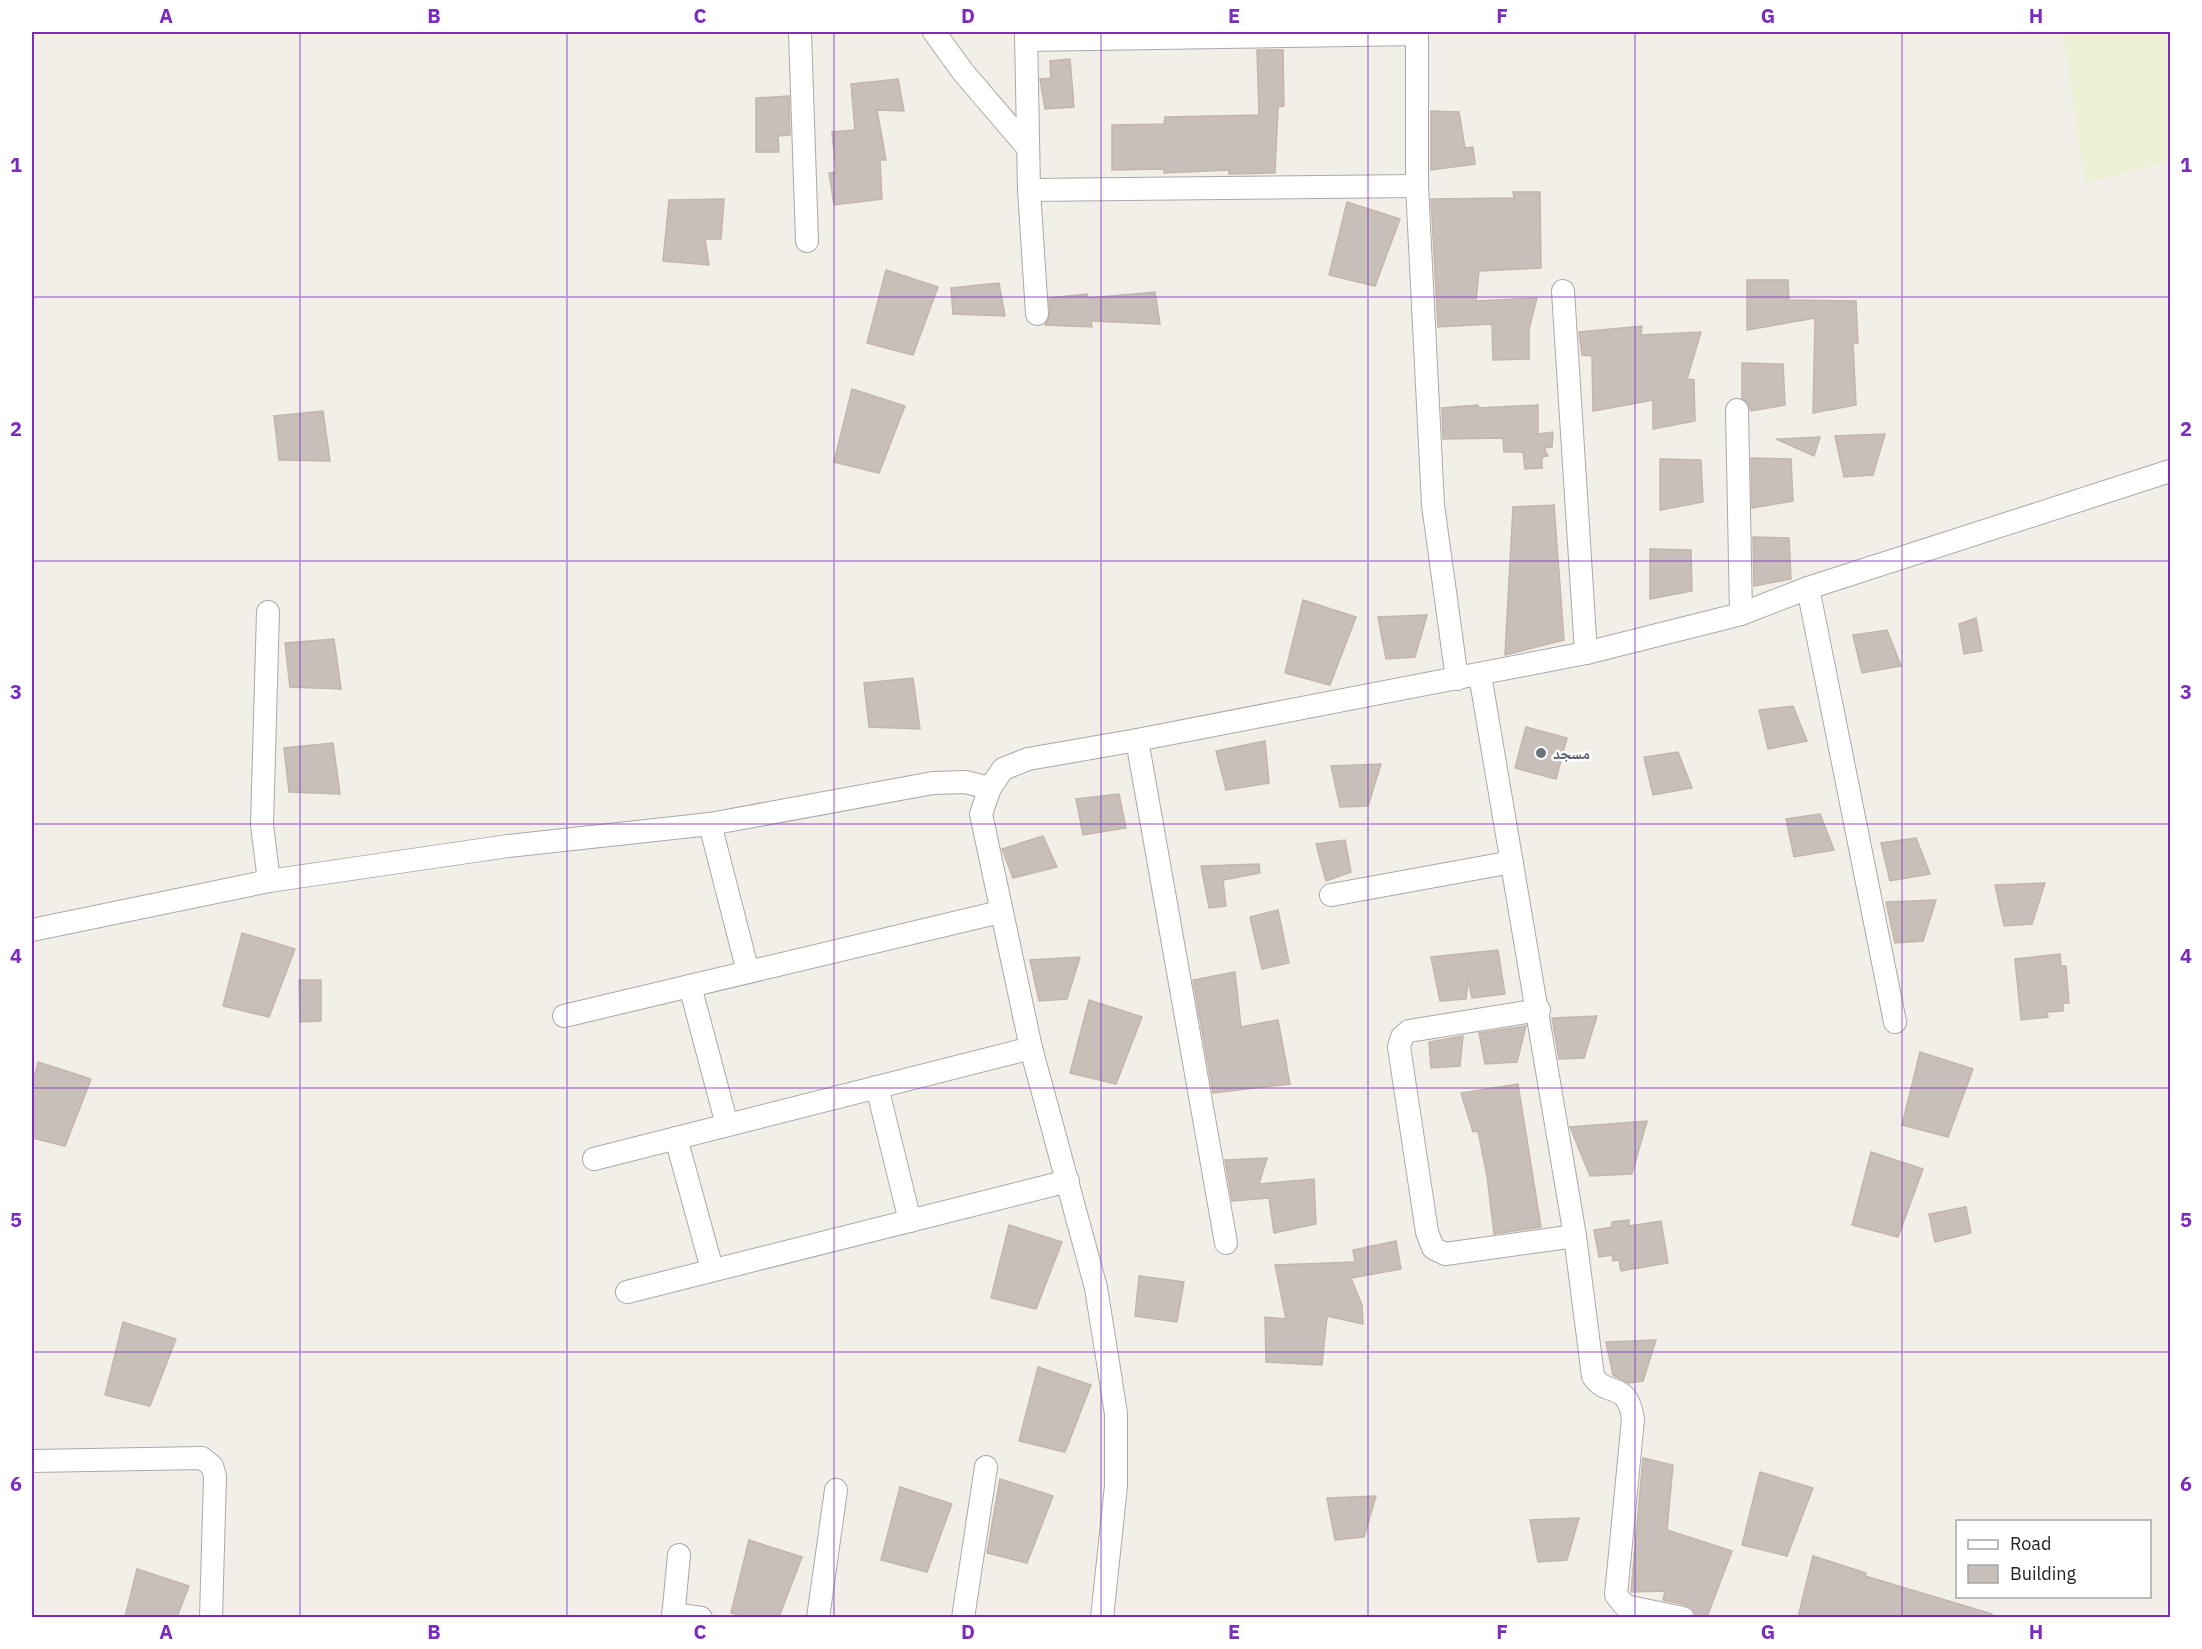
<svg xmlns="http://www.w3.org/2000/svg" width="2202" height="1649" viewBox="0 0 2202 1649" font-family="'IBM Plex Sans','Noto Naskh Arabic',sans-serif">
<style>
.farmland{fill:#eef0d5}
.building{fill:#c7bfb8;stroke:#c4b6ab;stroke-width:1.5}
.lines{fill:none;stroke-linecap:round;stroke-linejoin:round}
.minor-casing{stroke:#a9a9a9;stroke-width:24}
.minor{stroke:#fff;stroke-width:22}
.grid{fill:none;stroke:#7b2cbf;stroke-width:1.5;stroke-opacity:0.55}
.worship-dot{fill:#6b7280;stroke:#fff;stroke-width:2}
.labels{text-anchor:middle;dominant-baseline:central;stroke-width:4.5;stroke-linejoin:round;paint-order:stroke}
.worship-label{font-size:16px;font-weight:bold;fill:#5b616d;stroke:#fff;text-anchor:start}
.neatline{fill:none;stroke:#7b2cbf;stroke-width:2}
.grid-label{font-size:20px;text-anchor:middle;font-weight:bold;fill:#7b2cbf}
</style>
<rect width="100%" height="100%" fill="#f2efe9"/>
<path class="farmland" d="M2063,32h107v128l-85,24z"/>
<g class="building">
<path d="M1257,50h26l1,56 -6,1 -3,66 -46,1v-4l-65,3v-4l-52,1v-45l52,-1 1,-7 94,-2z"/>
<path d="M1070,59l4,48 -29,2 -5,-30 11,-1 -1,-17z"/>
<path d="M898,79l6,32 -27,-1 9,50h-6l2,39 -48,6 -5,-32 7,-1 -4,-40 23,-2 -4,-46z"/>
<path d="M789,96l1,39 -12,1 1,16h-23v-54z"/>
<path d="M1431,111l28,1 6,36 8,-1 2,17 -44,6z"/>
<path d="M1513,192h27l1,76 -62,3 -3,30 61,-3 -8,31v30l-36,1 -1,-36 -54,3 -7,-128 83,-1z"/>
<path d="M724,199l-3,40h-16l4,26 -46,-4 6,-61z"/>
<path d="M1347,202l53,17 -25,67 -46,-11z"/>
<path d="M886,270l52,17 -25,68 -46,-12z"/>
<path d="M1747,280h41l1,20 67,1 2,42 -5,1 3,61 -26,5 -1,-4 -1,4 -15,3 2,-95 -68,12z"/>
<path d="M999,283l6,33 -52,-2 -2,-26z"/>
<path d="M1155,292l5,32 -69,-3 1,6 -47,-2 5,-11 -1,-16 38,-4 1,4z"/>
<path d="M1642,326l-1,9 60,-3 -14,47 7,1 1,41 -42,8v-29l-60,11 -1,-55 -10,-1 -3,-23z"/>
<path d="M1742,363l41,1 2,41 -34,6 -3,-8 -6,-5z"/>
<path d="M852,389l53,17 -26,67 -45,-11z"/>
<path d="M1478,405l1,3 59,-3v29l15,-2 -1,15 -8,1 4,8 -6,1v11l-17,1 -2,-17h-19l-1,-14 -60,1 -1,-31z"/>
<path d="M323,411l7,50 -51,-1 -5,-44z"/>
<path d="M1885,434l-12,41 -29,2 -9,-41z"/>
<path d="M1820,437l-6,19 -38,-17z"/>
<path d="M1751,458l40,1 2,42 -41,7z"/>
<path d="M1660,459l41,1 2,42 -43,8z"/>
<path d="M1554,505l10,135 -59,15 8,-148z"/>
<path d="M1753,537l36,1 2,41 -37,7z"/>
<path d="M1650,549l41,1 1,41 -42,8z"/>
<path d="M1303,600l53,17 -26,68 -45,-12z"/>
<path d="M1427,615l-12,42 -29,2 -8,-42z"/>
<path d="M1976,618l6,33 -18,3 -5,-30z"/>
<path d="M1887,630l14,36 -39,7 -9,-38z"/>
<path d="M334,639l7,50 -51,-2 -5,-44z"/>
<path d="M913,678l7,51 -51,-2 -5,-44z"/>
<path d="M1793,706l14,35 -39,8 -9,-39z"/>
<path d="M1526,727l41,11 -11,41 -41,-11z"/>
<path d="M1265,741l4,42 -43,7 -10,-39z"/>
<path d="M333,743l7,51 -51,-2 -5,-44z"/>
<path d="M1678,752l14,36 -39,7 -9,-38z"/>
<path d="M1381,764l-13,42 -28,1 -9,-41z"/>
<path d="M1119,794l7,34 -43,7 -7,-36z"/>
<path d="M1820,814l14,36 -40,7 -8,-38z"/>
<path d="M1043,836l14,31 -44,11 -11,-29z"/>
<path d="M1916,838l14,36 -40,7 -9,-38z"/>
<path d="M1345,840l6,32 -25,9 -10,-37z"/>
<path d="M1259,864l1,9 -37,7 3,26 -17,2 -8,-42z"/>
<path d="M2045,883l-13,41 -28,2 -9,-41z"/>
<path d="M1936,900l-13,41 -28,2 -9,-41z"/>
<path d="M1278,910l11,53 -27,6 -12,-52z"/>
<path d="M242,933l53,16 -26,68 -46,-11z"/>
<path d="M1498,950l7,44 -33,4 -4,-18 -2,19 -26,2 -9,-44z"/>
<path d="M2060,954l1,12h5l3,37h-6v8l-16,1 1,5 -27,3 -6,-61z"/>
<path d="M1080,957l-13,42 -28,2 -9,-41z"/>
<path d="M1235,972l6,55 37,-7 12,64 -77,9 -20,-113z"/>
<path d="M299,980h22v41l-21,1z"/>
<path d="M1089,1000l53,17 -26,67 -46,-11z"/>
<path d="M1597,1016l-13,42 -25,1 -7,-41z"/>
<path d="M1526,1026l-9,36 -32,2 -6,-31z"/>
<path d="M1463,1036l-3,30 -29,2 -2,-26z"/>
<path d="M1920,1052l53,17 -25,68 -46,-12z"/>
<path d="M38,1062l53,17 -26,67 -33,-8v-51z"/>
<path d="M1518,1084l23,143 -47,7 -7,-58 -9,-45 -5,1 -12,-39z"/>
<path d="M1647,1121l-15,53 -42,2 -20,-49z"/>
<path d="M1871,1152l52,17 -25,68 -46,-12z"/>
<path d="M1267,1158l-8,26 55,-5 2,45 -42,9 -5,-35 -37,3 -7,-41z"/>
<path d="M1966,1207l5,26 -36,9 -6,-28z"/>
<path d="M1629,1220v6l32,-5 7,42 -47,8 -2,-11 -6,1 -1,-6 -13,2 -5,-27 18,-3v-5z"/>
<path d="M1009,1225l53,17 -26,67 -45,-11z"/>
<path d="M1396,1241l5,28 -50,9 11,27 1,19 -36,-8 -5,49 -56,-3 -1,-45 21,2 -11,-54 80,-3 -2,-12z"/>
<path d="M1139,1276l45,6 -7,40 -42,-6z"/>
<path d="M123,1322l53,17 -26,67 -45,-11z"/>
<path d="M1656,1340l-13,41 -14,2 -16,-8 -7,-33z"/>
<path d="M1038,1367l53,18 -26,67 -46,-11z"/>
<path d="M1643,1458l30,7 -6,65 65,21 -25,66 -11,-1 -4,-8 -6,-3 -23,-5 2,-9 -34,1z"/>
<path d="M1760,1472l53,16 -26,68 -45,-11z"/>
<path d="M1000,1479l53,17 -26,67 -40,-10z"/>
<path d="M900,1487l52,17 -25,68 -46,-12z"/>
<path d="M1376,1496l-12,41 -29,3 -8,-42z"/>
<path d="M1579,1518l-12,42 -29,2 -8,-42z"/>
<path d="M749,1540l53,17 -23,60h-29l-19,-4z"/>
<path d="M1813,1556l53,17 -1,3 127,38 -1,3h-193z"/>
<path d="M137,1569l52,17 -12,31h-52z"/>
</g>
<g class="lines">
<defs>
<g id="minor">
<path d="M800,32l7,209"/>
<path d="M934,32l29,40 65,76"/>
<path d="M1026,32l3,158 8,124"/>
<path d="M1026,40l391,-6v152l16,319 24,174"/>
<path d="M1029,190l388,-4"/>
<path d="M1563,291l23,362"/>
<path d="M1737,410l4,204"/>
<path d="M1808,588l87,434"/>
<path d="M268,612l-6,213 7,56"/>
<path d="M1480,675l95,561 18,140c13,22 34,3 40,43l-17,176 9,11 58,12"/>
<path d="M1137,740l89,503"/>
<path d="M710,824l38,148"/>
<path d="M1331,895l181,-33"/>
<path d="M32,930l237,-49 239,-35 202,-22 223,-41 32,-1 25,6"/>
<path d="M690,986l37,139"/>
<path d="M1539,1010l-130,21 -7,6 -3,10 28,185 6,16 12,6 130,-18"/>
<path d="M564,1016l436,-104"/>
<path d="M877,1087l33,134"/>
<path d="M676,1138l36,131"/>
<path d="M594,1159l437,-111"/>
<path d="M627,1292l441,-111"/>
<path d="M32,1461l170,-3 10,8 3,10 -4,142"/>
<path d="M673,1614l28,4"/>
<path d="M673,1618l6,-63"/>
<path d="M818,1618l18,-128"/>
<path d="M963,1618l23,-151"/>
<path d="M1102,1618l14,-132v-72l-7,-45 -13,-81 -65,-240 -50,-234 9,-26 13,-19 25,-10 109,-19 449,-87 155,-39 67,-26 362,-117"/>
</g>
</defs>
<use href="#minor" class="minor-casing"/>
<use href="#minor" class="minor"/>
</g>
<path class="grid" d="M300,32v1586M567,32v1586M834,32v1586M1101,32v1586M1368,32v1586M1635,32v1586M1902,32v1586M32,297h2138M32,561h2138M32,824h2138M32,1088h2138M32,1352h2138"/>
<circle class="worship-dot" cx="1541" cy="753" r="6"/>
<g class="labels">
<g class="worship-label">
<text x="1553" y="753">مسجد</text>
</g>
</g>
<rect width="2202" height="1649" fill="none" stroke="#ffffff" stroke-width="66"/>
<rect x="1956" y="1520" width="195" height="78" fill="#ffffff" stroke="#a7a7a7" stroke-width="1.5"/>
<rect x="1968" y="1540" width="30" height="9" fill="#ffffff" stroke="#a7a7a7" stroke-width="1.5"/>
<text x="2010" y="1550" font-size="18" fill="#222222">Road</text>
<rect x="1968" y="1565" width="30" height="18" fill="#c7bfb8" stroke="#a7a7a7" stroke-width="1.5"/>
<text x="2010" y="1580" font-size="18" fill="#222222">Building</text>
<rect x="33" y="33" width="2136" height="1583" class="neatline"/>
<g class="grid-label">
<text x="166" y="23">A</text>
<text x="434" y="23">B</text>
<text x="700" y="23">C</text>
<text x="968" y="23">D</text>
<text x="1234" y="23">E</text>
<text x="1502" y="23">F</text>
<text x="1768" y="23">G</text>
<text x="2036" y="23">H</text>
<text x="16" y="172">1</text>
<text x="2186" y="172">1</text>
<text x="16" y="436">2</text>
<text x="2186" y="436">2</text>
<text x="16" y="699">3</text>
<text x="2186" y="699">3</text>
<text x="16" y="963">4</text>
<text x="2186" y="963">4</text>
<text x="16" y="1227">5</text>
<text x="2186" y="1227">5</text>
<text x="16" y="1491">6</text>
<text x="2186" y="1491">6</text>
<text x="166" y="1639">A</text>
<text x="434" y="1639">B</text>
<text x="700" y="1639">C</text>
<text x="968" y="1639">D</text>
<text x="1234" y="1639">E</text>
<text x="1502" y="1639">F</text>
<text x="1768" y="1639">G</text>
<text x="2036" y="1639">H</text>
</g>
</svg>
